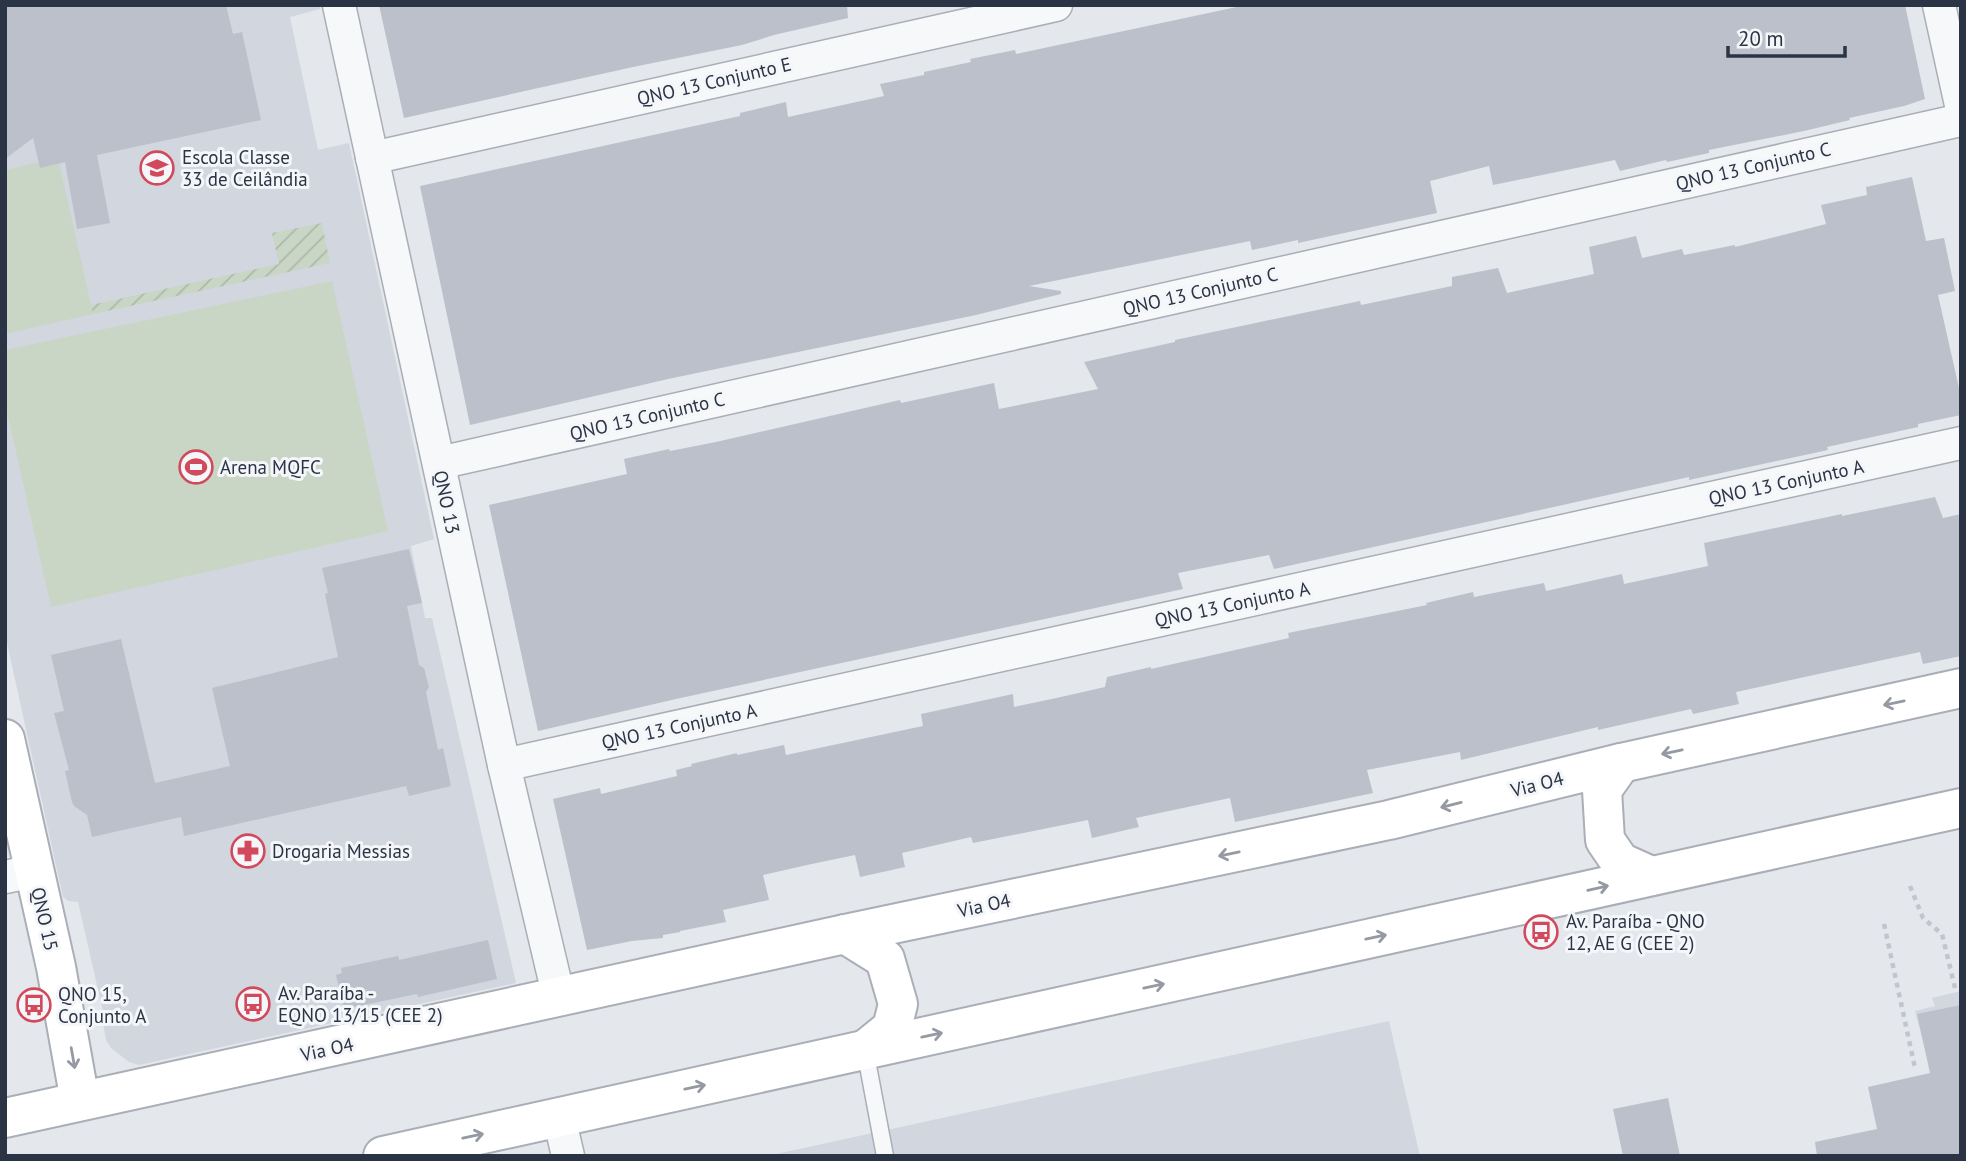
<svg xmlns="http://www.w3.org/2000/svg" width="1966" height="1161" viewBox="0 0 1966 1161" font-family="'PT Sans',sans-serif">
<style>
.built{fill:#d2d6de}
.green{fill:#c9d6c5}
.garden{fill:url(#garden-furrows)}
.building{fill:#bbc0ca}
.lines{fill:none;stroke-linecap:round;stroke-linejoin:round}
.lane-casing{stroke:#a9aeb7;stroke-width:19}
.street-casing{stroke:#a9aeb7;stroke-width:35}
.secondary-casing{stroke:#a9aeb7;stroke-width:42}
.path{stroke:#c2c5cb;stroke-width:4.5;stroke-dasharray:5 5;stroke-linecap:butt}
.lane{stroke:#f7f8fa;stroke-width:16}
.street{stroke:#f7f8fa;stroke-width:32}
.secondary{stroke:#fff;stroke-width:38}
.oneway{stroke:#959aa2}
.labels{text-anchor:middle;dominant-baseline:central;stroke-width:6;stroke-linejoin:round;paint-order:stroke}
.street-label{font-size:19px;fill:#2b3445;stroke:#f4f6f9}
.poi-label{font-size:19px;fill:#2b3445;stroke:#f4f6f9;text-anchor:start}
</style>
<defs>
<pattern id="garden-furrows" width="10" height="10" patternUnits="userSpaceOnUse" patternTransform="scale(1.75)"><rect width="10" height="10" fill="#c9d6c5"/><path d="M-1 1l2-2M0 10L10 0M9 11l2-2" fill="none" stroke="#adb8ab"/></pattern>
</defs>
<rect width="100%" height="100%" fill="#e4e7ec"/>
<g class="built">
<path d="M5,5h314l1,4 -30,8 28,133 31,-7 85,396 -23,7 14,72h7l84,365 -377,82 -10,-3 -18,-14 -5,-8 -3,-17 2,-3 -27,-118 -10,-1 -5,-4 -58,-263z"/>
<path d="M1961,991v74l-30,7 -16,-61 20,-5 -3,-8z"/>
<path d="M1389,1021l31,135h-653z"/>
</g>
<g class="green">
<path d="M58,158l35,156 -88,20v-164z"/>
<path d="M332,281l56,250 -337,76 -46,-204v-53z"/>
</g>
<path class="garden" d="M322,223l8,40 -237,51 -2,-9 188,-41 -7,-31z"/>
<g class="building">
<path d="M5,5h221l7,29 9,-2 19,88 -164,35 13,68 -33,6 -12,-67 -25,6 -7,-30 -28,21z"/>
<path d="M379,5h468l1,13 -74,17 -32,10 -109,22 -229,51z"/>
<path d="M1246,5h659l20,94 -21,7 -55,12 1,2 -46,11 -95,19v3l-42,9 -1,-2 -46,11 -5,-11 -122,25 -4,-19 -59,15 7,32 -139,30v-3l-46,10 -2,-9 -221,45 32,5v3l-85,21 -308,64 -198,46 -50,-239 320,-70v-3l46,-11 2,15 96,-21 -4,-12 44,-9v-3l47,-10 -1,-3 45,-9 1,4z"/>
<path d="M1912,177l14,64 18,-3 11,53 -17,4 23,102v18l-43,9v3l-91,20 1,3 -139,30v-3l-415,92 -5,-14 -91,18 5,16 -507,110 -138,32 -49,-226 138,-31 -3,-15 45,-10 1,2 46,-9 184,-42 1,3 93,-20 5,26 99,-20 -14,-27 91,-20v-2l185,-39 1,4 91,-19v-9l46,-9 9,25 87,-19 -5,-27 47,-11 6,22 40,-9 2,6 51,-10v2l91,-23 -5,-19 46,-10 -1,-8z"/>
<path d="M1935,497l8,21 18,-4v142l-38,8 -3,-12 -184,40 3,12 -46,10 -2,-5 -93,21v-3l-137,33 -1,-8 -93,18 6,23 -138,29 -5,-24 -94,20 3,9 -47,11 -4,-18 -115,23 -2,-6 -69,16 3,14 -45,10 -5,-22 -48,10 -44,10 6,25 -46,10 3,12 -46,9v1l-17,3v3l-31,3 -45,9 -34,-151 47,-11 1,6 76,-18 -1,-6 16,-4 -1,-2 46,-11v2l47,-10 2,10 137,-29 -2,-12 92,-20 1,13 47,-10 44,-10 2,-10 44,-10v2l138,-31 -1,-5 139,-28 -1,-2 47,-11 1,5 70,-14 2,8 76,-17 2,10 84,-18 -4,-23 138,-29v2z"/>
<path d="M409,549l13,54 -15,3 12,59 5,3 5,19 -3,5 12,58 5,-2 8,38 -42,10 -3,-10 -222,50 -3,-19 -89,20 -5,-22 -13,-9 -2,-4 -7,-31 4,-1 -15,-57 10,-2 -13,-56 70,-16 34,144 75,-17 -18,-78 126,-31 -13,-63 3,-1 -6,-25z"/>
<path d="M488,940l9,39 -79,18 -1,-3 -73,15 -8,-34 6,-2 -1,-5 57,-12 1,4z"/>
<path d="M1961,1005v151h-144l-2,-14 62,-13 -9,-42 62,-14 -13,-59z"/>
<path d="M1668,1098l12,58h-57l-10,-47z"/>
</g>
<g class="lines">
<defs>
<path id="lane" d="M865,1050l20,106"/>
<g id="street">
<path d="M339,5l165,760 55,233"/>
<path d="M1939,5l22,100"/>
<path d="M372,158l684,-153"/>
<path d="M439,463l1522,-343"/>
<path d="M504,765l1457,-322"/>
<path d="M5,877l29,-6"/>
<path d="M559,1117l9,39"/>
</g>
<g id="secondary">
<path d="M5,739l51,228 24,134"/>
<path d="M1621,763l-19,27 3,50 15,22 31,14"/>
<path d="M845,934l40,25 13,45 -6,24 -27,22"/>
<path d="M5,1118l840,-184 544,-114 232,-57 340,-75"/>
<path d="M383,1156l1578,-348"/>
</g>
</defs>
<use href="#lane" class="lane-casing"/>
<use href="#street" class="street-casing"/>
<use href="#secondary" class="secondary-casing"/>
<g class="path">
<path d="M1910,886l13,32 19,16 14,58"/>
<path d="M1884,924l31,144"/>
</g>
<use href="#lane" class="lane"/>
<use href="#street" class="street"/>
<use href="#secondary" class="secondary"/>
</g>
<defs><path id="oneway-shaft" d="M-6 0H5M1.5-3L5.5 0L1.5 3" fill="none" stroke-width="1.6" stroke-linecap="round" stroke-linejoin="round" transform="scale(1.75)"/></defs>
<g class="oneway">
<use href="#oneway-shaft" transform="translate(1894 703) rotate(168)"/>
<use href="#oneway-shaft" transform="translate(1672 752) rotate(168)"/>
<use href="#oneway-shaft" transform="translate(1451 805) rotate(166)"/>
<use href="#oneway-shaft" transform="translate(1229 854) rotate(168)"/>
<use href="#oneway-shaft" transform="translate(1598 888) rotate(-13)"/>
<use href="#oneway-shaft" transform="translate(1376 937) rotate(-12)"/>
<use href="#oneway-shaft" transform="translate(1154 986) rotate(-12)"/>
<use href="#oneway-shaft" transform="translate(932 1035) rotate(-12)"/>
<use href="#oneway-shaft" transform="translate(73 1058) rotate(80)"/>
<use href="#oneway-shaft" transform="translate(695 1087) rotate(-12)"/>
<use href="#oneway-shaft" transform="translate(473 1136) rotate(-12)"/>
</g>
<defs>
<symbol id="school-ring" viewBox="-11 -11 22 22"><circle r="9.5" fill="#f4f6f9" stroke="#d1495b" stroke-width="1.5"/><path d="M0-5L7-2L0 1L-7-2ZM-4 1L0 2.5L4 1V4Q0 6-4 4Z" fill="#d1495b"/></symbol>
<symbol id="stadium-ring" viewBox="-11 -11 22 22"><circle r="9.5" fill="#f4f6f9" stroke="#d1495b" stroke-width="1.5"/><path d="M0-5a6.5 5 0 1 0 0 10a6.5 5 0 1 0 0-10ZM-3.5-1.8h7v3.6h-7Z" fill="#d1495b"/></symbol>
<symbol id="pharmacy-ring" viewBox="-11 -11 22 22"><circle r="9.5" fill="#f4f6f9" stroke="#d1495b" stroke-width="1.5"/><path d="M-2-6h4v4h4v4h-4v4h-4v-4h-4v-4h4Z" fill="#d1495b"/></symbol>
<symbol id="bus-ring" viewBox="-11 -11 22 22"><circle r="9.5" fill="#f4f6f9" stroke="#d1495b" stroke-width="1.5"/><path d="M-5-6H5V4H4V6H2V4H-2V6H-4V4H-5ZM-3.5-4V0h7V-4ZM-3.5 1.2v1.5H-2V1.2ZM2 1.2v1.5H3.5V1.2Z" fill="#d1495b"/></symbol>
</defs>
<g fill-rule="evenodd">
<use href="#school-ring" x="138" y="149" width="38" height="38"/>
<use href="#stadium-ring" x="177" y="448" width="38" height="38"/>
<use href="#pharmacy-ring" x="229" y="832" width="38" height="38"/>
<use href="#bus-ring" x="1522" y="913" width="38" height="38"/>
<use href="#bus-ring" x="234" y="985" width="38" height="38"/>
<use href="#bus-ring" x="15" y="986" width="38" height="38"/>
</g>
<g class="labels">
<g class="street-label">
<text transform="translate(714 81) rotate(-13)">QNO 13 Conjunto E</text>
<text transform="translate(1753 166) rotate(-13)">QNO 13 Conjunto C</text>
<text transform="translate(1200 291) rotate(-13)">QNO 13 Conjunto C</text>
<text transform="translate(647 416) rotate(-13)">QNO 13 Conjunto C</text>
<text transform="translate(1786 482) rotate(-12)">QNO 13 Conjunto A</text>
<text transform="translate(447 502) rotate(78)">QNO 13</text>
<text transform="translate(1232 604) rotate(-12)">QNO 13 Conjunto A</text>
<text transform="translate(679 726) rotate(-12)">QNO 13 Conjunto A</text>
<text transform="translate(1537 784) rotate(-14)">Via O4</text>
<text transform="translate(984 905) rotate(-12)">Via O4</text>
<text transform="translate(45 919) rotate(77)">QNO 15</text>
<text transform="translate(327 1049) rotate(-12)">Via O4</text>
</g>
<g class="poi-label">
<text x="182" y="157">Escola Classe<tspan x="182" dy="22">33 de Ceilândia</tspan></text>
<text x="220" y="467">Arena MQFC</text>
<text x="272" y="851">Drogaria Messias</text>
<text x="1566" y="921">Av. Paraíba - QNO<tspan x="1566" dy="22">12, AE G (CEE 2)</tspan></text>
<text x="278" y="993">Av. Paraíba -<tspan x="278" dy="22">EQNO 13/15 (CEE 2)</tspan></text>
<text x="58" y="994">QNO 15,<tspan x="58" dy="22">Conjunto A</tspan></text>
</g>
</g>
<rect width="1966" height="1161" fill="none" stroke="#2b3445" stroke-width="14"/>
<path d="M1728 46v10h117v-10" fill="none" stroke="#2b3445" stroke-width="3.5"/>
<text x="1738" y="46" font-size="21" fill="#2b3445" stroke="#f4f6f9" stroke-width="5" paint-order="stroke">20 m</text>
</svg>
